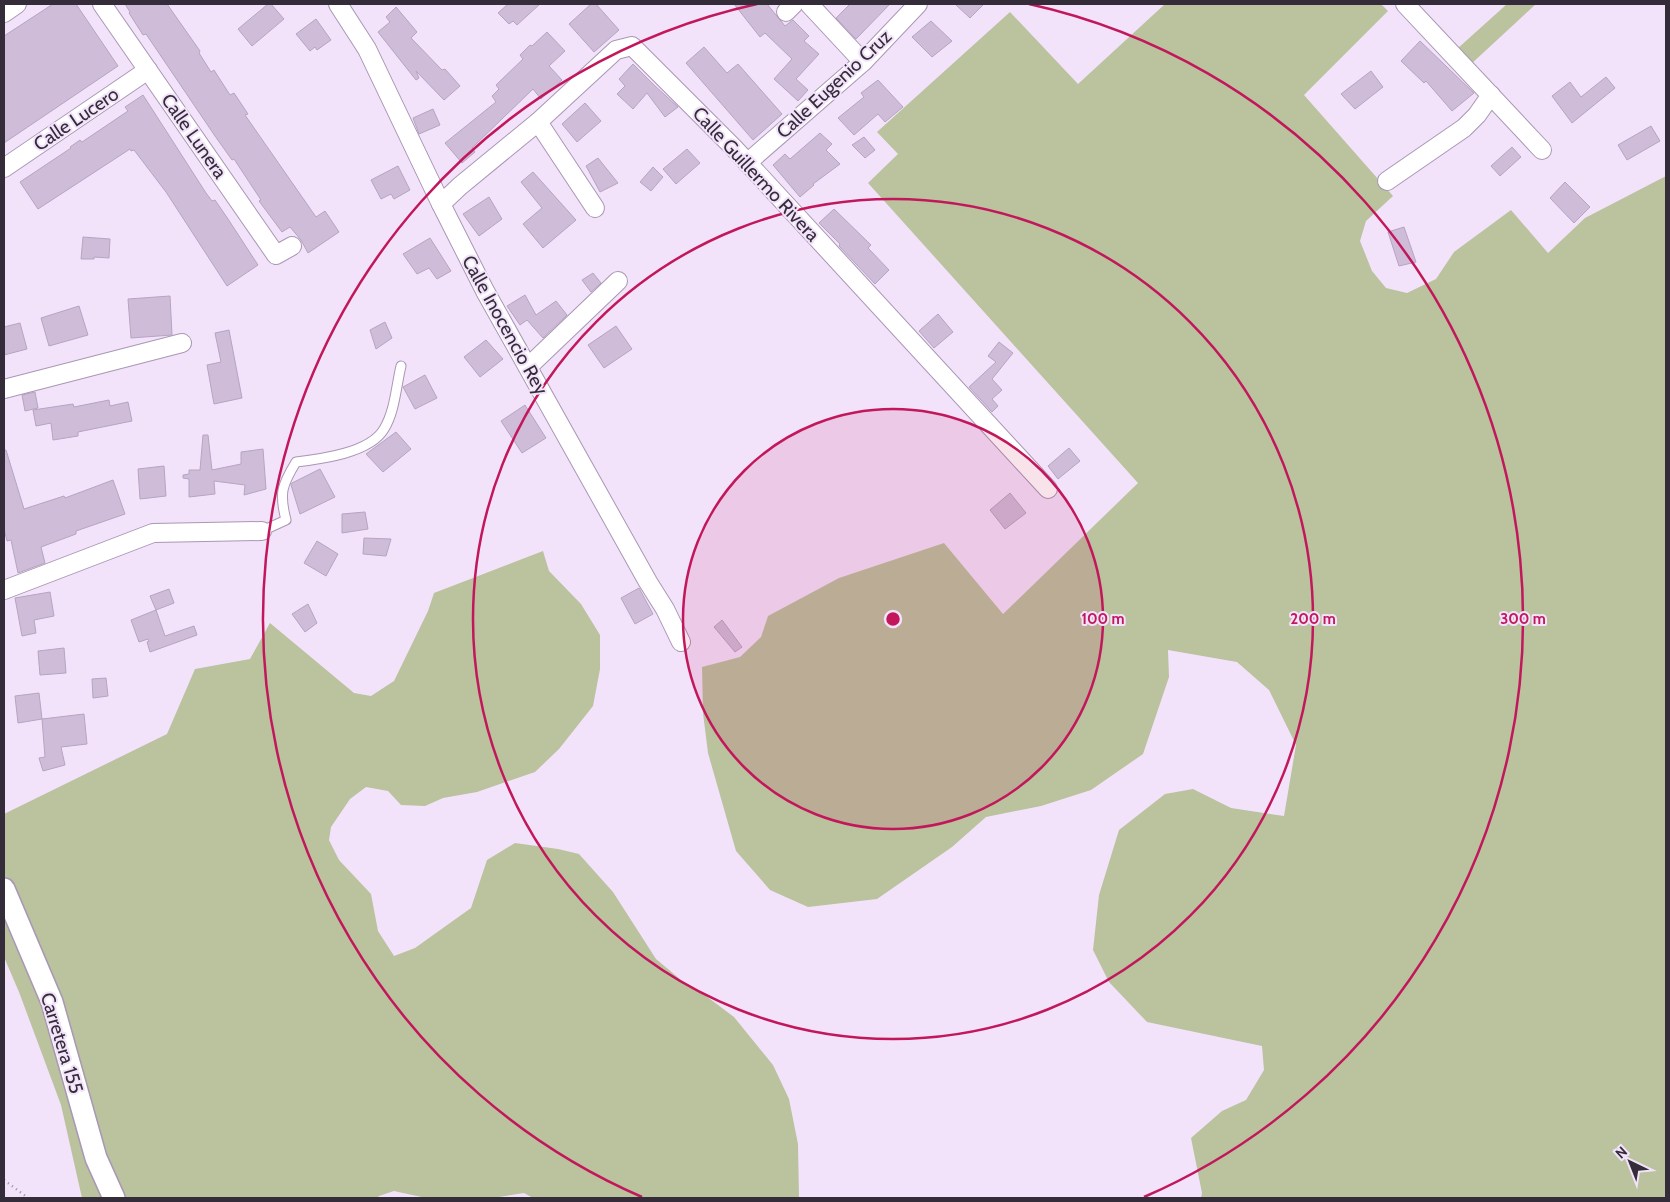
<svg xmlns="http://www.w3.org/2000/svg" width="1670" height="1202" viewBox="0 0 1670 1202" font-family="Cabin,sans-serif">
<style>
.green{fill:#bac29e}
.building{fill:#cebcd9;stroke:#b6a4c1}
.lines{fill:none;stroke-linecap:round;stroke-linejoin:round}
.service-casing{stroke:#a997b4;stroke-width:11}
.minor-casing{stroke:#a997b4;stroke-width:20}
.tertiary-casing{stroke:#a997b4;stroke-width:24}
.path{stroke:#928799;stroke-width:2.5;stroke-dasharray:1 4;stroke-linecap:butt}
.service{stroke:#fff;stroke-width:9}
.minor{stroke:#fff;stroke-width:18}
.tertiary{stroke:#fff;stroke-width:21}
.ring{fill:none;stroke:#c2185b;stroke-width:2.5}
.labels{text-anchor:middle;dominant-baseline:central;stroke-width:4;stroke-linejoin:round;paint-order:stroke}
.street-label{font-size:19px;fill:#342c38;stroke:#f2e3fb}
.centre{fill:#c2185b;stroke:#f2e3fb;stroke-width:2.5}
.ring-label{font-size:15px;text-anchor:middle;font-weight:bold;fill:#c2185b;stroke:#f2e3fb;stroke-width:4;stroke-linejoin:round;paint-order:stroke}
</style>
<rect width="100%" height="100%" fill="#f2e3fb"/>
<g class="green">
<path d="M1165,4h216l7,7 -84,84 89,101 -27,25 -6,20 12,30 14,17 21,5 29,-14 18,-27 57,-42 37,43 37,-35 81,-42v1022h-465l1,-5 -11,-55 31,-27 24,-11 18,-30 -2,-24 -115,-24 -38,-40 -16,-32 6,-55 20,-65 46,-36 28,-5 38,19 53,8 12,-71 -27,-55 -32,-28 -69,-12 1,27 -26,77 -52,36 -50,16 -55,11 -34,30 -75,52 -69,8 -38,-17 -34,-39 -28,-98 -5,-40 -1,-46 38,-10 21,-20 7,-21 71,-38 105,-35 59,71 135,-131 -270,-300 30,-29 -21,-22 133,-120 68,72z"/>
<path d="M1507,4h29l-66,61 -13,-16z"/>
<path d="M543,551l6,20 32,33 19,31v34l-7,37 -34,43 -24,23 -58,20 -34,6 -18,8 -24,-1 -13,-14 -22,-4 -16,12 -19,28 -2,13 10,20 32,34 7,37 16,25 21,-8 56,-40 16,-48 28,-17 43,6 21,5 34,38 43,67 25,21 21,13 32,24 39,48 16,34 9,45 1,54h-266l-9,-5 -31,5h-67l-32,-7 -15,5 -2,2h-295l-21,-93 -42,-113 -15,-35v-143l163,-80 28,-65 55,-10 20,-36 84,70 17,3 23,-15 34,-70 6,-18z"/>
</g>
<g class="building">
<path d="M53,4h23l42,62 -114,77v-107z"/>
<path d="M125,4h42l33,47 -1,2 12,19 3,-2 16,25 4,-2 14,21 -3,1 71,102 9,-6 14,21 -31,21 -7,-13 -11,-13 -8,5 -23,-31 2,-1 -27,-41 -2,1 -17,-24 -69,-102 -3,1 -14,-22 1,-1z"/>
<path d="M268,4h3l13,15 -32,27 -14,-17z"/>
<path d="M508,4h32l-23,21 -4,-4 -4,3 -11,-11z"/>
<path d="M591,4h5l23,26 -25,22 -25,-28z"/>
<path d="M734,4h33l18,22 8,-6 16,16 -5,5 15,13 -23,25 12,11 -10,11 -24,-22 18,-20 -27,-26 -5,4z"/>
<path d="M850,4h40l-34,35 -20,-21z"/>
<path d="M955,4h29l-14,14z"/>
<path d="M396,7l21,25 -6,6 31,32 3,-1 15,17 -16,14 -28,-29 3,7 -3,2 -38,-48 12,-10 -4,-5z"/>
<path d="M316,19l15,21 -14,10 -2,-3 -5,4 -14,-17z"/>
<path d="M931,21l21,20 -20,16 -20,-20z"/>
<path d="M547,32l18,19 -16,15 13,14 -21,19 -8,-10 -61,59 3,4 -13,11 -17,-20 51,-41 -4,-6 7,-7 -3,-4 27,-26 -3,-4 10,-10 2,1z"/>
<path d="M1420,41l54,52 -22,18 -26,-30 -2,2 -23,-22z"/>
<path d="M704,47l23,26 11,-9 44,50 -29,26 -67,-77z"/>
<path d="M633,64l21,21 24,22 -13,10 -18,-24 -14,16 -16,-15 8,-8 -6,-7z"/>
<path d="M1371,71l12,16 -28,22 -14,-15z"/>
<path d="M1606,77l9,11 -43,35 -20,-27 18,-14 11,15z"/>
<path d="M878,80l25,27 -18,15 -7,-8 -24,21 -16,-17 26,-21 -3,-4z"/>
<path d="M143,95l63,98 6,8 3,-1 13,19 30,46 -31,21 -61,-94 -32,-42 -3,1 -1,-2 -92,60 -18,-27 51,-34 -1,-1 10,-7 2,2 46,-31 -3,-4z"/>
<path d="M585,103l16,18 -24,21 -15,-18z"/>
<path d="M433,109l7,16 -21,9 -6,-16z"/>
<path d="M1651,126l9,15 -33,19 -9,-15z"/>
<path d="M820,133l12,11 -6,6 14,14 -27,20 1,1 -14,12 -27,-32 12,-11 5,5z"/>
<path d="M864,137l11,13 -10,8 -13,-13z"/>
<path d="M1512,147l9,10 -21,19 -9,-10z"/>
<path d="M687,149l13,14 -24,21 -13,-15z"/>
<path d="M598,158l20,25 -18,9 -14,-26z"/>
<path d="M398,166l12,24 -16,9 -3,-5 -10,5 -10,-19z"/>
<path d="M653,167l10,10 -12,14 -11,-9z"/>
<path d="M533,172l43,48 -33,28 -20,-24 19,-16 -21,-26z"/>
<path d="M1565,182l25,25 -16,16 -24,-25z"/>
<path d="M489,197l13,22 -23,17 -16,-22z"/>
<path d="M834,209l37,36 -3,3 21,22 -14,14 -36,-38 1,-2 -21,-21z"/>
<path d="M1404,227l12,35 -17,4 -11,-34z"/>
<path d="M83,237l27,2 -1,19 -15,-1v2h-13z"/>
<path d="M430,238l21,33 -14,8 -8,-11 -12,6 -14,-20z"/>
<path d="M593,273l8,10 -10,9 -9,-12z"/>
<path d="M525,295l11,20 20,-14 11,14 -24,23 -16,-18 -7,5 -13,-19z"/>
<path d="M170,296l2,39 -41,3 -3,-39z"/>
<path d="M79,306l9,29 -39,11 -8,-28z"/>
<path d="M938,314l15,18 -19,16 -15,-17z"/>
<path d="M385,322l7,16 -16,11 -6,-19z"/>
<path d="M20,323l7,26 -23,6v-28z"/>
<path d="M616,326l16,23 -28,19 -16,-23z"/>
<path d="M229,330l13,68 -28,6 -7,-39 14,-3 -6,-29z"/>
<path d="M486,340l17,19 -23,18 -16,-20z"/>
<path d="M999,342l14,11 -21,26 10,11 -10,9 6,7 -6,6 -23,-25 27,-25 -8,-6z"/>
<path d="M425,375l12,23 -22,11 -12,-22z"/>
<path d="M35,392l3,16 -13,3 -3,-16z"/>
<path d="M109,400l1,6 18,-4 4,19 -54,11v4l-25,4 -2,-17 -15,3 -3,-16 40,-6 1,3z"/>
<path d="M525,405l21,33 -24,15 -21,-32z"/>
<path d="M396,432l15,17 -28,23 -17,-18z"/>
<path d="M203,435h5l4,35 29,-6v-12l22,-3 3,40 -22,6 1,-10 -31,-4 1,13 -26,3v-18l-6,-1v-3l6,-1v-4h11z"/>
<path d="M1069,448l11,13 -22,18 -10,-13z"/>
<path d="M4,450h2l18,59 40,-13 1,2 48,-18 12,34 -49,17v3l-35,13 4,16 -27,10 -7,-33 -4,1 -3,-12z"/>
<path d="M164,466l2,30 -26,3 -2,-30z"/>
<path d="M320,469l15,28 -35,17 -9,-29 1,-2z"/>
<path d="M1010,493l16,20 -21,16 -15,-19z"/>
<path d="M365,512l3,17 -26,4v-19z"/>
<path d="M364,538l27,1 -5,17 -23,-2z"/>
<path d="M317,541l21,13 -12,22 -22,-13z"/>
<path d="M639,588l14,26 -18,10 -14,-26z"/>
<path d="M169,589l5,14 -18,7 -6,-14z"/>
<path d="M50,592l4,24 -20,4 2,13 -14,3 -7,-38z"/>
<path d="M308,604l9,19 -12,9 -13,-18z"/>
<path d="M156,610l9,26 29,-10 3,9 -47,17 -3,-10 2,-1 -1,-2 -9,3 -8,-22z"/>
<path d="M722,620l20,27 -7,5 -21,-25z"/>
<path d="M64,648l2,25 -26,2 -2,-24z"/>
<path d="M106,678l2,18 -15,2 -1,-19z"/>
<path d="M39,693l3,26 -24,4 -3,-27z"/>
<path d="M84,714l3,30 -26,3 4,18 -22,6 -4,-13 6,-1 -3,-38z"/>
</g>
<g class="lines">
<defs>
<path id="service" d="M262,531l24,-11c-7,-27 -4,-35 10,-58 25,-3 74,-9 88,-33 11,-18 12,-42 17,-63"/>
<g id="minor">
<path d="M102,4l174,251 16,-9"/>
<path d="M338,4l29,45 74,155 44,87 163,291 17,27 16,33"/>
<path d="M809,4l54,58"/>
<path d="M1405,4l137,146"/>
<path d="M786,12l8,-8"/>
<path d="M4,13l13,-9"/>
<path d="M538,122l57,86"/>
<path d="M747,163l116,-101 55,-58"/>
<path d="M4,168l144,-98"/>
<path d="M1387,181l77,-53 13,-13 14,-20"/>
<path d="M441,204l19,-18 78,-64 78,-72 16,-4 102,102 314,341"/>
<path d="M528,367l90,-86"/>
<path d="M4,389l178,-46"/>
<path d="M4,590l149,-57 109,-2"/>
</g>
<path id="tertiary" d="M4,889l48,113 44,156 18,40"/>
</defs>
<use href="#service" class="service-casing"/>
<use href="#minor" class="minor-casing"/>
<use href="#tertiary" class="tertiary-casing"/>
<path class="path" d="M4,1180l24,18"/>
<use href="#service" class="service"/>
<use href="#minor" class="minor"/>
<use href="#tertiary" class="tertiary"/>
</g>
<circle cx="893" cy="619" r="210" fill="#c2185b" fill-opacity=".12"/>
<g class="ring">
<circle cx="893" cy="619" r="210"/>
<circle cx="893" cy="619" r="420"/>
<path d="M642 1197A630 630 0 0 1 757 4M1029 4A630 630 0 0 1 1144 1197"/>
</g>
<g class="labels">
<g class="street-label">
<text transform="translate(834 84) rotate(-43)">Calle Eugenio Cruz</text>
<text transform="translate(76 119) rotate(-34)">Calle Lucero</text>
<text transform="translate(194 136) rotate(55)">Calle Lunera</text>
<text transform="translate(756 174) rotate(47)">Calle Guillermo Rivera</text>
<text transform="translate(505 325) rotate(61)">Calle Inocencio Rey</text>
<text transform="translate(62 1043) rotate(73)">Carretera 155</text>
</g>
</g>
<circle cx="893" cy="619" r="8" class="centre"/>
<g class="ring-label">
<text x="1103" y="624">100 m</text>
<text x="1313" y="624">200 m</text>
<text x="1523" y="624">300 m</text>
</g>
<rect width="1670" height="1202" fill="none" stroke="#342c38" stroke-width="10"/>
<g transform="translate(1630 1162) rotate(317)" stroke="#f2e3fb" stroke-width="4" paint-order="stroke">
<path d="M0-4L9 19L0 12L-9 19Z" fill="#342c38"/>
<text y="-8" font-size="14" font-weight="bold" text-anchor="middle" fill="#342c38">N</text>
</g>
</svg>
